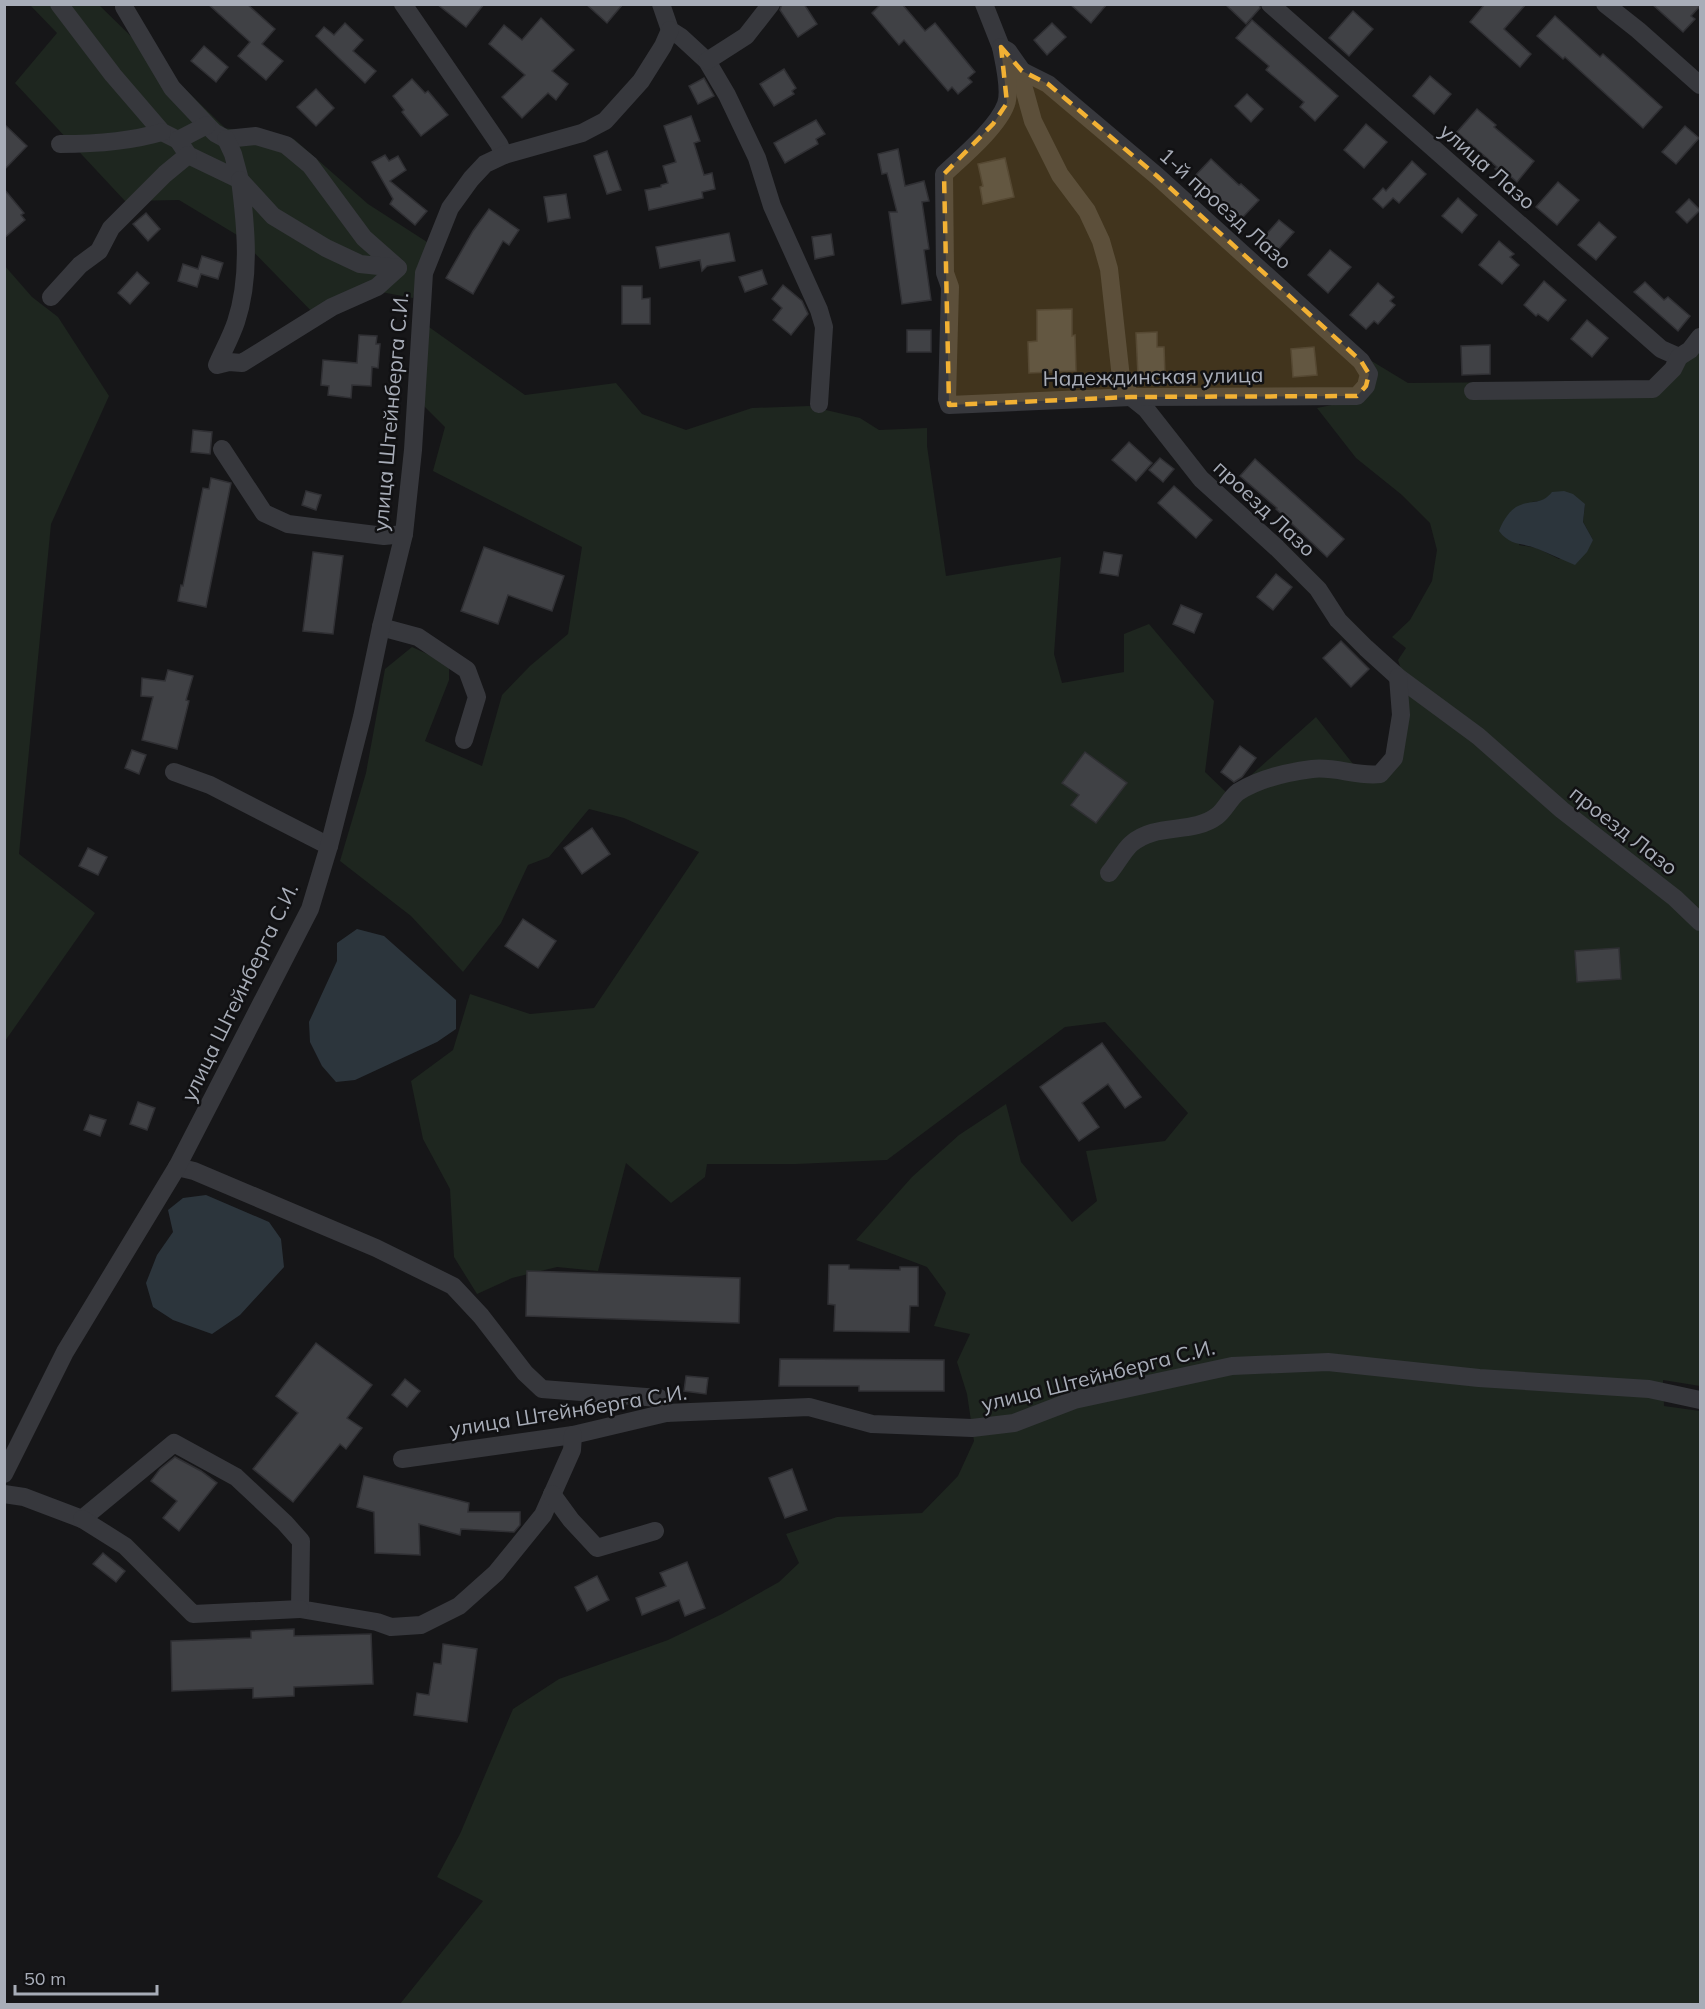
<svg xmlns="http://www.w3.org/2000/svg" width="1705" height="2009" viewBox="0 0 1705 2009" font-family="Mulish,sans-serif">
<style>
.green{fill:#1e261f;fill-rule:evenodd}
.water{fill:#2c353c}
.building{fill:#404145;stroke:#303034;stroke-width:1.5}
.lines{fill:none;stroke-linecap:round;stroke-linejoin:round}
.minor{stroke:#37383d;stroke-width:18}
.marked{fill:#f2b134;fill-opacity:0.2;stroke:#f2b134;stroke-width:4.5;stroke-dasharray:12 8;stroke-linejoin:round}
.labels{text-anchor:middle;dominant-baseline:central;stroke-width:5;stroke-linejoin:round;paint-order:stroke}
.street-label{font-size:21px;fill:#a8adb8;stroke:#111113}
</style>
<rect width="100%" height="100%" fill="#161618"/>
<g class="green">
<path d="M30,5h69l126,123 69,11 74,65 59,38 -14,56 -32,-6 -61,28 -83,-85 -58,-35 -54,1 -110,-118 42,-50z"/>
<path d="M4,265l28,32 26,20 51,79 -58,128 -32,330 76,59 -90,128z"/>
<path d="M429,327l96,68 91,-12 26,31 44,16 66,-22 57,-2 51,12 19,12 48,-2v18l19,130 115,-19 -7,97 8,29 62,-11v-38l25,-10 65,77 -9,71 24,23 87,-78 41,52 23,-2 9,-11 13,-84 -4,-12 8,-12 -14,-11 18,-17 22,-39 5,-31 -7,-27 -28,-28 -46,-37 -39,-50 44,-9 9,-39 38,23 246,-2 46,-35v1040l-37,-6 1,26 36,5v593h-1300l83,-103 -46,-24 23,-43 53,-125 46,-30 109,-39 54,-26 57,-32 20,-19 -13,-29 51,-17 85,-4 36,-37 16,-35 -7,-47 -10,-32 13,-28 -36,-8 12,-33 -19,-26 -71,-27 56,-63 47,-42 47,-31 15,58 51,60 25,-21 -11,-50 79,-10 23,-28 -83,-91 -40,5 -178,133 -91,4h-89l-2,13 -34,26 -45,-40 -28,108 -41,-4 -45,11 -35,16 -23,-37 -4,-68 -27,-50 -12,-58 42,-31 17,-56 60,20 64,-6 105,-156 -75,-34 -35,-9 -40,48 -21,8 -27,58 -38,49 -52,-56 -71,-55 26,-88 19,-104 27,-22 37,17v16l-24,61 57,25 20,-71 28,-29 38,-32 14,-87 -149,-76 12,-44 -24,-24zM1546,500l39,4 -2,18 10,18 -34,19 -22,-11 -18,-3 13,-43z"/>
</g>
<g class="water">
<path d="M1564,491l9,3 12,10 -2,18 10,18 -6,12 -12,13c-13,-5 -24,-11 -37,-16 -16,-7 -27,-2 -39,-18 3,-8 9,-19 17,-24 14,-8 25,-1 36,-15z"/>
<path d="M357,929l27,7 72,64v29l-19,13 -82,38 -19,2 -14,-16 -12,-24 -1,-20 28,-61v-18z"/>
<path d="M206,1195l63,27 12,17 3,28 -44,48 -28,19 -39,-14 -20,-13 -7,-24 11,-28 16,-23 -5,-22 15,-12z"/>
</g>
<g class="building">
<path d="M208,4h39l28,25 -13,15 21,17 -17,19 -28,-24 12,-14z"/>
<path d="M437,4h47l-18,23z"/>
<path d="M586,4h37l-16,19z"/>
<path d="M782,4h22l13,20 -19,13 -18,-27z"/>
<path d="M881,4h21l23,27 10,-8 40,49 -7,6 4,4 -14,12 -6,-7 -4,4 -44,-51 -5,5 -27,-32z"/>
<path d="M1070,4h37l-16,19z"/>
<path d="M1225,4h34l1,4 -14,16z"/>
<path d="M1485,4h41l-22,25 27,25 -11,13 -50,-45z"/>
<path d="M1652,4h49v1l-10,11 4,3 -12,13z"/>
<path d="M1353,11l20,18 -24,27 -20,-18z"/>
<path d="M1555,16l45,41 3,-3 59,53 -19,21 -78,-71 -2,2 -26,-23z"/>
<path d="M541,18l33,32 -22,21 16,13 -12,16 -8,-7 -26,25 -20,-21 23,-22 -36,-31 15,-19 18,15z"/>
<path d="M1252,20l86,76 -23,25 -15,-14 4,-5 -38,-32 3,-4 -33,-28z"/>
<path d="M345,23l18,17 -10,11 23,20 -11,12 -49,-47 8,-9 10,8z"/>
<path d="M1052,23l14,14 -19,18 -13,-15z"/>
<path d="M204,46l24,21 -12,15 -25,-21z"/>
<path d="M784,69l12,19 -4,3 2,3 -20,12 -14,-22z"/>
<path d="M1430,76l21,18 -17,20 -21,-18z"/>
<path d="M704,78l10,18 -16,8 -9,-18z"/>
<path d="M412,79l13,14 3,-2 20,24 -27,21 -19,-24 2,-2 -11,-14z"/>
<path d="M316,89l18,19 -18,18 -19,-19z"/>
<path d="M1247,94l16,15 -12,13 -16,-16z"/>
<path d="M1477,109l19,16 -2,2 40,34 -17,21 -7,-6 -3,3 -12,-10 2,-2 -40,-35z"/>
<path d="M691,116l9,25 -6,2 10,32 8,-2 3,16 -13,3 1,6 -54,12 -4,-20 16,-3v-2l7,-2 -5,-17 13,-4 -12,-36z"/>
<path d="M816,120l9,14 -9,5 2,5 -33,19 -11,-20z"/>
<path d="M4,124l23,22 -23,24z"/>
<path d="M1366,124l21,18 -23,26 -20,-18z"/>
<path d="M1685,126l14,12 -23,26 -14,-12z"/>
<path d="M898,149l7,37 19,-5 5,20 -7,1 7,47 -5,1 7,50 -29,4 -13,-92h8l-10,-39 -5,1 -4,-20z"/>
<path d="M607,151l14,39 -14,4 -13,-38z"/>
<path d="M385,155l4,6 9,-5 8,14 -16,11 37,30 -12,14 -25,-21 3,-5 -21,-37z"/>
<path d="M1005,158l9,39 -31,7 -3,-17 3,-1 -5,-22z"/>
<path d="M1211,159l28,26 2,-1 18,16 -17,18 -48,-41z"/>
<path d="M1412,161l14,13 -27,29 -6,-5 -10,10 -10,-9 10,-11 3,3z"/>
<path d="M1558,182l21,18 -22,25 -21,-18z"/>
<path d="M4,189l20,24 -3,2 4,5 -21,18z"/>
<path d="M566,194l4,24 -22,4 -4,-25z"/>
<path d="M1458,198l19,17 -15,18 -20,-17z"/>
<path d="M1689,199l11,11 -13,13 -11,-11z"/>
<path d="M489,209l30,21 -10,15 -6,-4 -30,53 -27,-16 27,-47z"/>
<path d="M146,213l14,16 -12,12 -15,-17z"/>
<path d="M1279,220l15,12 -16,18 -15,-12z"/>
<path d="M1599,222l17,15 -20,23 -18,-15z"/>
<path d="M729,233l6,28 -28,5 -5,5 -2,-11 -40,8 -4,-21z"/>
<path d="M831,234l3,21 -19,4 -3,-22z"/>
<path d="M1499,241l15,13 -4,3 9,8 -17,19 -23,-19z"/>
<path d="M1330,250l21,17 -23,26 -20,-18z"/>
<path d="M202,256l21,7 -5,16 -17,-5 -4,13 -19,-6 5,-17 15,5z"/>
<path d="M762,270l5,14 -22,8 -6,-15z"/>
<path d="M137,272l12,11 -19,21 -12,-11z"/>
<path d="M1544,281l22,19 -18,21 -10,-7 -2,2 -12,-11z"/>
<path d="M1645,282l19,18 4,-3 22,19 -12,15 -44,-39z"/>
<path d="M1378,283l16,14 -4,4 5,4 -17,19 -4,-3 -8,8 -16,-14z"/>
<path d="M783,285l19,16 6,13 -17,21 -18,-15 9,-12 -10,-9z"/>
<path d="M622,286h20v13l8,-1v26h-28z"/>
<path d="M1072,309v27l3,-1 1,36 -47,2 -1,-31 9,-1v-31z"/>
<path d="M1587,320l21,18 -16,19 -21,-18z"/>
<rect x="907" y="330" width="24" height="22"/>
<path d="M1157,332v15h7l1,28 -27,1 -2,-43z"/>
<path d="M359,335l18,1 -1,8h4l-2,24 -6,-1 -1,19 -19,-1 -1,13 -23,-3 1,-9 -8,-1 2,-25 34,3z"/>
<path d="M1490,345v29l-28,1 -1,-29z"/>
<path d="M1314,347l3,28 -24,2 -2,-28z"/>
<path d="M193,430l19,2 -2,22 -19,-2z"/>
<path d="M1129,442l23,21 -16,18 -24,-21z"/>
<path d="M1160,458l14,11 -11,13 -14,-12z"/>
<path d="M1255,459l89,80 -17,18 -51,-48 1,-1 -37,-32z"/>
<path d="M211,478l20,5 -25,124 -28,-6 3,-16 2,1 20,-98 6,1z"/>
<path d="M1174,486l38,34 -16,18 -38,-35z"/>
<path d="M306,491l15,4 -5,15 -14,-5z"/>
<path d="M484,547l80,29 -12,35 -44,-16 -10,29 -37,-13z"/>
<path d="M313,552l30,4 -10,78 -30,-3z"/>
<path d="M1104,552l18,3 -4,21 -18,-3z"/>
<path d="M1276,574l16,13 -19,23 -16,-13z"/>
<path d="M1181,605l21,9 -8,19 -21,-9z"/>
<path d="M1341,641l28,28 -18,18 -28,-29z"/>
<path d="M168,670l25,6 -7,24 3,1 -12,48 -35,-9 11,-43 -12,-1 1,-18 23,3z"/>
<path d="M1240,746l16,12 -14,19 -8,5 -13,-10z"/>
<path d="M132,750l14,5 -7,19 -14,-6z"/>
<path d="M1085,752l42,31 -31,40 -25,-18 8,-10 -17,-12z"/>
<path d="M592,828l18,26 -28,20 -18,-26z"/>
<path d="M88,848l19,9 -9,18 -19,-9z"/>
<path d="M523,919l33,22 -18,27 -33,-22z"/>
<path d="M1619,948l2,31 -44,3 -2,-31z"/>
<path d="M1102,1043l39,54 -16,11 -17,-24 -26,19 17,24 -20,14 -39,-54z"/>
<path d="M138,1102l17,6 -8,22 -17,-6z"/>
<path d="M90,1115l16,5 -6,16 -16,-6z"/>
<path d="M829,1265h20v4l51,1v-3h18v39h-8l-1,26 -75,-1 1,-26 -7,-1z"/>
<path d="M527,1271l213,7 -1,45 -213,-7z"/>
<path d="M316,1343l56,42 -25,33 15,10 -16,21 -6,-5 -47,58 -40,-33 45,-56 -22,-17z"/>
<path d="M780,1359l164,1v31h-85v-5h-80z"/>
<path d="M686,1376l22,2 -2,16 -22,-3z"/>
<path d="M405,1379l15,12 -13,16 -15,-12z"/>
<path d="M175,1457l26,14 16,12 -38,48 -16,-13 14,-17 -26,-20 9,-12z"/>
<path d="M792,1469l15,41 -22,8 -16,-40z"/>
<path d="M364,1476l105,27 -1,9h52v13l-6,7 -53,-3 -1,6 -41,-11 1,31 -45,-2 -1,-41 -17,-5z"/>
<path d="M103,1553l22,18 -9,11 -23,-18z"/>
<path d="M687,1562l18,46 -20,8 -6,-16 -37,15 -6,-17 30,-12 -6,-13z"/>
<path d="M597,1576l12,24 -22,11 -12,-24z"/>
<path d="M294,1629v7l77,-2 2,50 -79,3v9l-41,2v-10l-81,3 -1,-50 80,-3v-7z"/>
<path d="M443,1644l34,5 -10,73 -53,-7 3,-22 12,2 5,-32 7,1z"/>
</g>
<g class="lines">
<g class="minor">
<path d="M59,4l54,71 49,57 16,8"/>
<path d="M403,4l96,140 5,11"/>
<path d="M661,4l9,26 11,7 26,24 20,34 30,63 15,48 47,104 5,17 -5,77"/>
<path d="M984,4l17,43 7,4 14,20 1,14 10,36 27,54 27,36 14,30 8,28 12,109 10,19 15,12 55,70 76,69 41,41 20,31 28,28 32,29 80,59 84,74 113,88 25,24"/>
<path d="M1270,4l391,345 18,8"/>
<path d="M1605,4l33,26 62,55"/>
<path d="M124,7l48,81 35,37 8,8 11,6 30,-3 30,9 24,20 54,73 34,30"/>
<path d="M1001,47c3,15 10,43 5,57 -8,23 -44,53 -62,70l1,99 5,14 -3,112 2,6 182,-8 226,-1 9,-10 3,-12 -8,-13 -204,-185 -109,-92 -26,-13"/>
<path d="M707,61l39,-25 25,-32"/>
<path d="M207,125l-29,15 10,15 52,25 -7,-26 -7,-15"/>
<path d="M60,144c34,0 69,-2 102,-12"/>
<path d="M240,180l33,36 53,32 34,16 38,4 -21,19 -45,20 -90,56 -13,-1 -12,3c6,-14 14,-28 19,-43 15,-45 10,-96 4,-142z"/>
<path d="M51,297l29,-32 19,-14 12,-23 54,-54 23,-19"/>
<path d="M1473,391l180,-2 20,-20 6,-12 11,-7 10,-13"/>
<path d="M222,449l42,64 24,11 96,12 20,-2"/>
<path d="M381,627l37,10 49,33 10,27 -13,43"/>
<path d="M174,772l36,13 119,61"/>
<path d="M1109,873c7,-8 15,-23 22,-29 25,-22 61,-9 86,-28 8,-6 13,-18 21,-24 21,-13 50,-20 74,-23 23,-3 46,8 68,5l14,-16 7,-43 -3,-38"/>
<path d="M177,1167l17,4 182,77 77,38 28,30 44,57 17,16 117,9 7,15"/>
<path d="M402,1459l171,-24 93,-22 143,-6 63,17 100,4 42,-5 60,-23 158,-34 96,-4 151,16 170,11 51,11"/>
<path d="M4,1474l61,-122 112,-185 133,-258 19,-63 33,-129 19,-90 23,-93 9,-84 11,-177 26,-65 21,-29 14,-15 19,-9 78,-22 23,-12 36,-40 22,-35 7,-16"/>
<path d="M4,1494l20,3 58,22 92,-76 62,34 49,46 16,18 -1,68 77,13 14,5 30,-2 38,-19 37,-33 47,-58 29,-65 1,-15"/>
<path d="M552,1494l19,26 26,28 58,-17"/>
<path d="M82,1519l43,27 68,68 107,-5"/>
</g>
</g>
<path class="marked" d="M1001,47l21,24 26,13 109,92 204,185 8,13 -3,12 -9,10 -226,1 -182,8 -5,-231 49,-50 14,-21z"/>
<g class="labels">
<g class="street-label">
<text transform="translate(1488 166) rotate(41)">улица Лазо</text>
<text transform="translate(1226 208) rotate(42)">1-й проезд Лазо</text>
<text transform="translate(1153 376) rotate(-1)">Надеждинская улица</text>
<text transform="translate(390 412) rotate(-85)">улица Штейнберга С.И.</text>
<text transform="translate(1265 508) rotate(43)">проезд Лазо</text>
<text transform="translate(1624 830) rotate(38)">проезд Лазо</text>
<text transform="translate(239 992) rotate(-64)">улица Штейнберга С.И.</text>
<text transform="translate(1098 1375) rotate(-14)">улица Штейнберга С.И.</text>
<text transform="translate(568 1410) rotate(-9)">улица Штейнберга С.И.</text>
</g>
</g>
<rect width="1705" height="2009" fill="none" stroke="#a8adb8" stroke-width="12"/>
<path d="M15 1985v9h142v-9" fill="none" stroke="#a8adb8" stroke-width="3"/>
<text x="24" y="1985" font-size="18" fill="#a8adb8" stroke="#111113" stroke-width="4.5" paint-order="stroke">50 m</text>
</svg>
